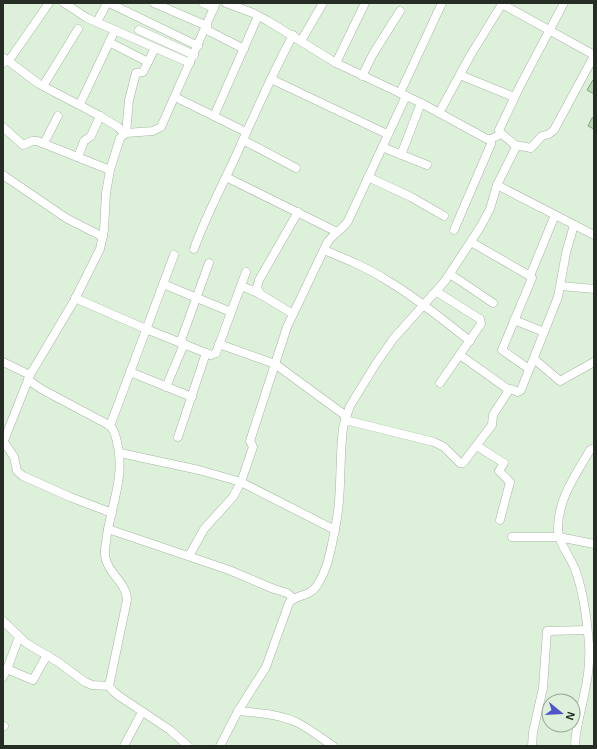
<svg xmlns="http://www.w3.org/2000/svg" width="597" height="749" viewBox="0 0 597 749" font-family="Arial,sans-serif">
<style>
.building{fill:#b7deb2;stroke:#8b9d88}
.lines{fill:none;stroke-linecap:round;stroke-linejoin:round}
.minor-casing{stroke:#a4b7a1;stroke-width:9}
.minor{stroke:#fff;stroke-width:8}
</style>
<rect width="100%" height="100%" fill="#ddf1da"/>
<g class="building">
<path d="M593,80h1v14l-7,-4z"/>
<path d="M592,118h2v11l-6,-3z"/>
</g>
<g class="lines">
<defs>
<g id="minor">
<path d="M64,3l23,15 103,45"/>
<path d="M109,3l89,43"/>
<path d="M154,3l53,23"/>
<path d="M203,3l11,5"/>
<path d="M226,3l27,10 15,8 68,42 85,40 66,36h4l10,-5"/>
<path d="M97,22l10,-19"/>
<path d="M205,29l39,20"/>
<path d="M139,30l55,25"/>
<path d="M301,41l22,-38"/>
<path d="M109,42l39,20"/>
<path d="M4,58l3,2 3,-1 39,-56"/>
<path d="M3,63l4,-3 32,24 61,32 18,11 6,6"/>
<path d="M336,63l29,-60"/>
<path d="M460,75l54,22"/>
<path d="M362,76l11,-22 27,-43"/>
<path d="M271,79l116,55"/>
<path d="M43,86l35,-57"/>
<path d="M400,93l42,-90"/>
<path d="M175,97l71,35"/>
<path d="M80,104l35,-74"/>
<path d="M439,113l31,-57 32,-52 92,51"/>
<path d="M214,116l44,-100"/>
<path d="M3,127l20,18 9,-4h5l73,29"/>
<path d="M126,133l3,-33 7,-27 7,-1 12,-24"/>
<path d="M243,140l53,28"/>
<path d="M44,143l14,-27"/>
<path d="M515,145l16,3 11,-12 7,-2 5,-4 40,-74"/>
<path d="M382,147l45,18"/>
<path d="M401,155l20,-52"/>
<path d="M78,157l6,-16 7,-5 9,-20"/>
<path d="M3,175l63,43 37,19"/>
<path d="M226,177l111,55"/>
<path d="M368,177l43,20 33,19"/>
<path d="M497,185l97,50"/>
<path d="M454,230l37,-86v-5"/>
<path d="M471,242l59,34 2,2 -30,72 27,19"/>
<path d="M194,249c11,-31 26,-59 40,-89 19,-42 37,-84 59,-125"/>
<path d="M324,250c22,9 44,18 64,31 29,17 55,39 82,60"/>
<path d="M450,274l43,29"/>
<path d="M530,276l25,-61"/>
<path d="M163,284l68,28"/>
<path d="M241,286l10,4 9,4"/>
<path d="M561,286l33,3"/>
<path d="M437,292l43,27 1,5 -41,59"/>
<path d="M75,298l71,31 65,26 5,-2 30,-81"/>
<path d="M293,314l-33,-20 -3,-7 2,-7 39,-68"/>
<path d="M514,320l30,12"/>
<path d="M180,343l29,-80"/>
<path d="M219,344l56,20 71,52"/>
<path d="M460,355l49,35"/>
<path d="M534,359l26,22 34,-19"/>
<path d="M3,362l27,13"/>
<path d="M130,372l62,25"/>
<path d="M166,387l18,-43"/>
<path d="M345,420l89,22 10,5 16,16h3l29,-38 1,-10 16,-25 2,-1 7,3 3,-2 37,-93 8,-44 8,-28"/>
<path d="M110,426l64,-171"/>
<path d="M178,437l28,-84"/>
<path d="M4,442l10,15 3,14 6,5 47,21 42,16"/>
<path d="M3,443l25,-63"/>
<path d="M477,446l27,17 -5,8 11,11 -10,38"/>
<path d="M120,453l79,17 42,12 94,48"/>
<path d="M108,529l121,41 45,19 13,4 6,5"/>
<path d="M512,537h47l35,7"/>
<path d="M189,556l15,-27 29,-32 8,-15 12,-35 -3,-6 37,-114 40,-84c6,-9 15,-13 21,-22l58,-125"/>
<path d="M3,621l23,22 32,19 27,20 7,3 17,1"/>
<path d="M7,669l26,11 14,-25"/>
<path d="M3,677l4,-8 12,-32"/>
<path d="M238,711c19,2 41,3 58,11 13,6 25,16 37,24"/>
<path d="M3,726h1"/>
<path d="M124,746l18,-34"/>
<path d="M188,746l-18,-16 -51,-34 -6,-5 -4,-5 18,-86c-1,-18 -17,-25 -21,-40 -2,-6 -1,-13 0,-18 4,-35 20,-65 11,-100 -2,-8 -3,-14 -10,-18l-64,-34 -15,-10 2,-5 44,-74 26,-52 4,-19 2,-37 4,-23 10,-32 6,-5 27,-2 8,-4 55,-124"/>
<path d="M220,746l18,-35 28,-44 23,-64c7,-10 20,-4 29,-19 8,-13 11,-26 14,-40 3,-14 6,-28 7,-43 2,-24 1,-48 4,-73l2,-8 5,-14 27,-44 17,-24 51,-57 36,-55 9,-17 7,-24 19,-38c-4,-7 -14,-10 -17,-17l21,-44 44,-83"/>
<path d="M532,746l1,-14 10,-44 4,-57 40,-1"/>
<path d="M575,746c0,-17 6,-34 9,-51 4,-16 6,-34 5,-51 -2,-25 -5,-51 -14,-75 -5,-13 -17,-26 -17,-41 0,-29 18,-54 32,-78l4,-2"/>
</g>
</defs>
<use href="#minor" class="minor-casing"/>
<use href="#minor" class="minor"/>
</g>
<rect width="597" height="749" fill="none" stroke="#262d25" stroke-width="8"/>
<g transform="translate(561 713) rotate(108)"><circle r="19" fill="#ddf1da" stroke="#94a392"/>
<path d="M0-3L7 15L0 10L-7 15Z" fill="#4f54ca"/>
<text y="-6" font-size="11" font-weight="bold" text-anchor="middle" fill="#262d25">N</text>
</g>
</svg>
